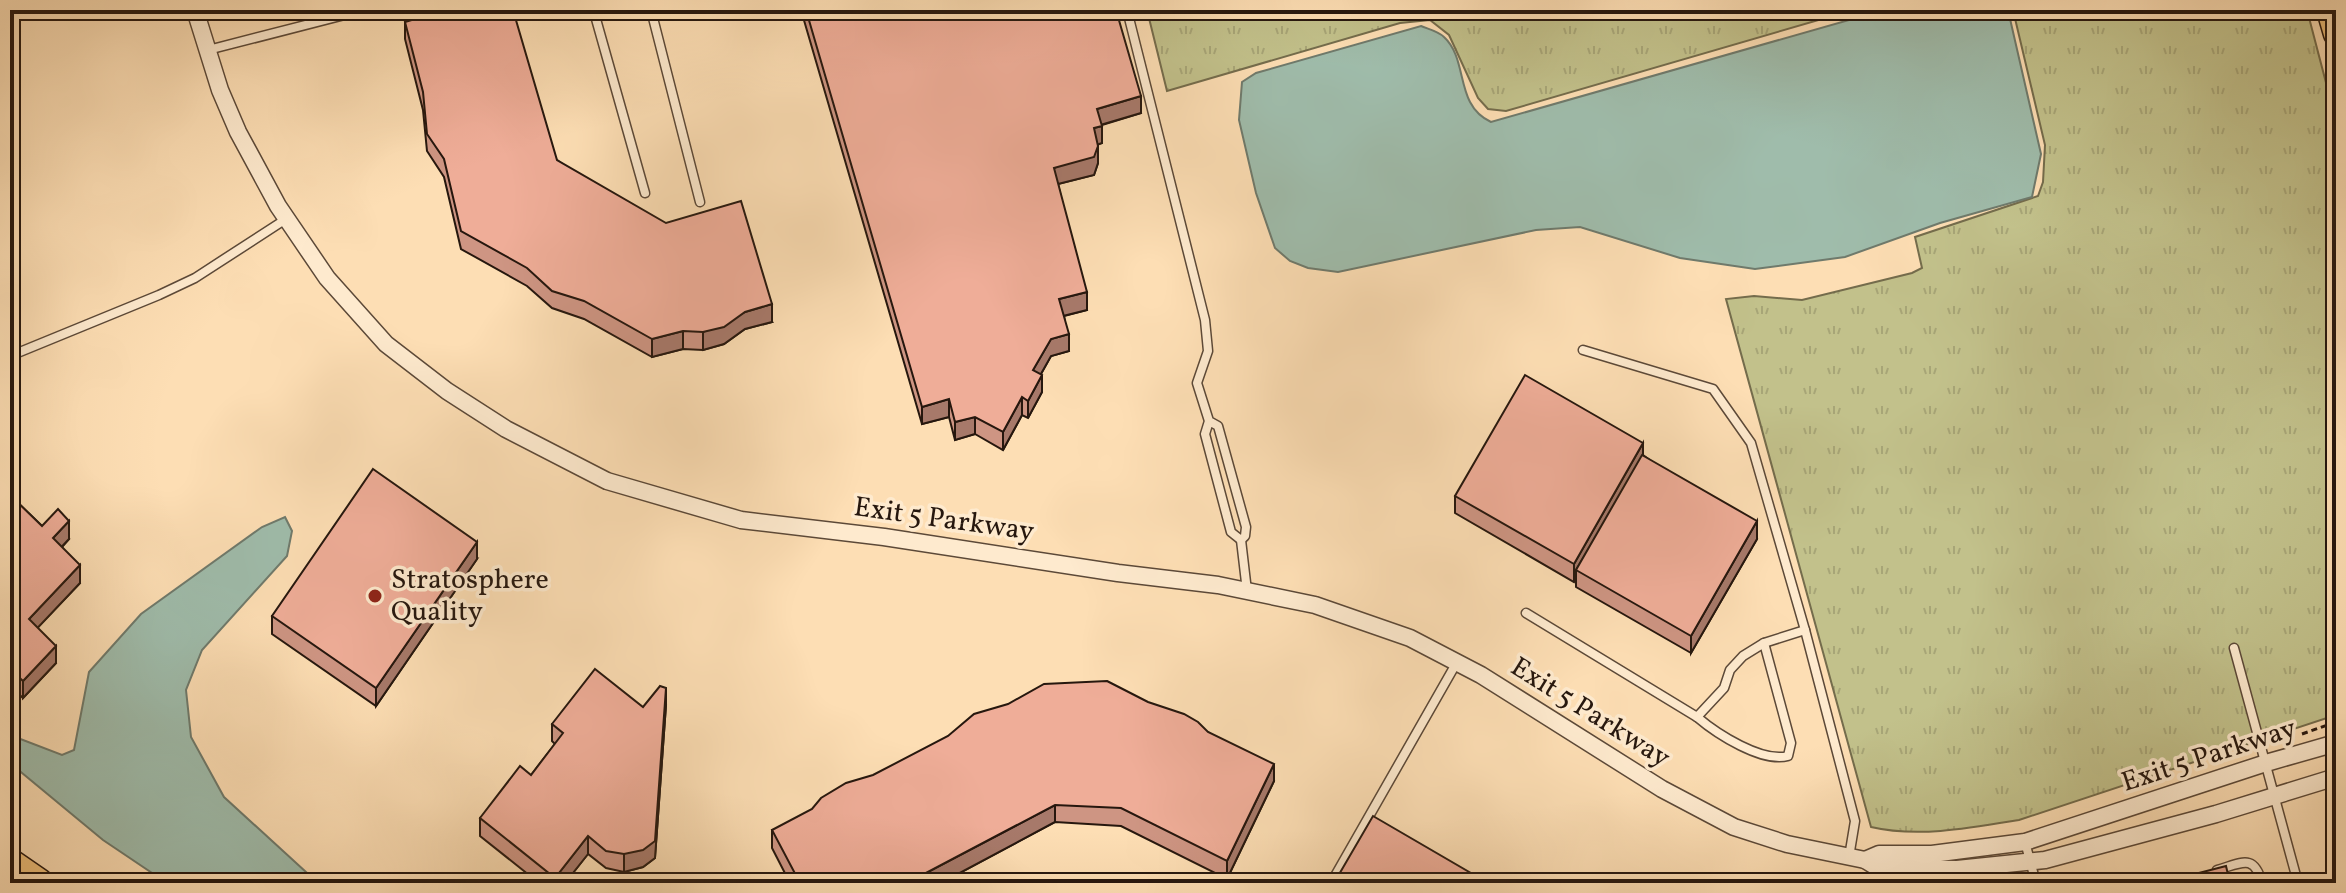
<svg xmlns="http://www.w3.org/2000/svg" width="2346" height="893" viewBox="0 0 2346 893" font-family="Vollkorn,serif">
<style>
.grass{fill:url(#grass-tufts);stroke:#746c4c;stroke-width:2}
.water{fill:#9fbcab;stroke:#6f7a6c;stroke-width:2}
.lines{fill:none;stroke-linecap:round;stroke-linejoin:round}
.service-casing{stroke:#5c4938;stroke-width:11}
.minor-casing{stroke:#5c4938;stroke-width:19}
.primary-casing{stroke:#26170e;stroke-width:27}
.motorway-casing{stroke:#26170e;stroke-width:31}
.path{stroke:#26170e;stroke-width:3;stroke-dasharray:6 4;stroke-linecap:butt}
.service{stroke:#feeace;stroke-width:8}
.minor{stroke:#feeace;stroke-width:16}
.primary{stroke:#eebf7a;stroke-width:24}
.motorway{stroke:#eebf7a;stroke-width:28}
.wall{fill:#ce9583;stroke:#26170e;stroke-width:2}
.shaded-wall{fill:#a7796a;stroke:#26170e;stroke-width:2}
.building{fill:#efad98;stroke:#26170e;stroke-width:2}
.poi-dot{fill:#8f2418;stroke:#feeace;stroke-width:3}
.labels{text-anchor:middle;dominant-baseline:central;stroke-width:7;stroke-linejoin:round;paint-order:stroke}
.street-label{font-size:28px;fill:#26170e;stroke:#feeace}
.poi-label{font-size:28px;fill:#26170e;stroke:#feeace;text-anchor:start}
</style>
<defs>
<pattern id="grass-tufts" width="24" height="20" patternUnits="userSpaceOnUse" patternTransform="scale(2)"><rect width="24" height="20" fill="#c2c18b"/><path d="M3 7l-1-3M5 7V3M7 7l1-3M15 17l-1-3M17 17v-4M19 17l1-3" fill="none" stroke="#a7a577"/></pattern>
</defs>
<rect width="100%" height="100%" fill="#fddeb4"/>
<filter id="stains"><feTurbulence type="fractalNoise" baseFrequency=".0025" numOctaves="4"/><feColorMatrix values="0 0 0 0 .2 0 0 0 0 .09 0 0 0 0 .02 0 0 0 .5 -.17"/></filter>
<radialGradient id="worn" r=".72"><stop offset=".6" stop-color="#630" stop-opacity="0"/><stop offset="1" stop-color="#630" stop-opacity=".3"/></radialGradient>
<g class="grass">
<path d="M1147,10h706l-347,101 -18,-2 -10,-11 -29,-63 -19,-15 -30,3 -233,68z"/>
<path d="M2013,10h294l29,111v594l-317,105c-48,8 -101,18 -148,7l-145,-528 28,-3 48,4 110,-27 10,-5 -7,-31 123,-41 5,-14 2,-37z"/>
</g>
<g class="water">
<path d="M1884,10h124l33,144 -9,43 -92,26 -95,34 -90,12 -75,-11 -100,-31 -44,3 -198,42 -30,-4 -18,-7 -15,-13 -19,-55 -17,-73 3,-38 14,-9 165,-47c7,3 17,5 23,11 25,23 10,68 47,85z"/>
<path d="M285,517l7,14 -5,25 -85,94 -16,40 5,47 33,60 94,86h-151l-64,-43 -93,-77v-28l52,20 12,-5 15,-78 52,-58 121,-87z"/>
</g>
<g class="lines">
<defs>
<g id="service">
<path d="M651,10l49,192"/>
<path d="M1127,10l78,310 3,31 -11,32 12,38 9,5 28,101 -1,9 -4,4 -10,-8 -26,-98 4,-13"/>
<path d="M596,19l49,174"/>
<path d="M208,50l156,-40"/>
<path d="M1583,350l130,39 38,54 54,187 50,191 -6,36"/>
<path d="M10,356l149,-61 36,-17 91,-59"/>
<path d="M1241,540l6,51"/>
<path d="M1526,613l171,104 27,-29 6,-18 13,-14 21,-13 41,-13"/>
<path d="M2234,648l64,235"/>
<path d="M1697,717c20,17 65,46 91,39l3,-13 -27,-100"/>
<path d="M2025,842l11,41"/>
<path d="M2217,870c25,-7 37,-17 45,13"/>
<path d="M1331,883l126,-221"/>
<path d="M2248,883h7"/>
<path d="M2333,883l3,-11"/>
</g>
<g id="minor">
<path d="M195,10l25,80 18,42 40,74 49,72 59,66 61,47 59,38 101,52 134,39 143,17 234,36 100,12 97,20 95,33 71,37 181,114 72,38 53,17 78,16 13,8 79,1 88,-9 171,-46 120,-37"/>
<path d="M1865,860l14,-6h53l93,-12 241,-79 70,-20"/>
</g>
<path id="primary" d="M2329,10l7,24"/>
<path id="motorway" d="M10,863l29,20"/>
</defs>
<use href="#service" class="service-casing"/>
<use href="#minor" class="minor-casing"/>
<use href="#primary" class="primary-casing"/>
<use href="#motorway" class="motorway-casing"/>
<g class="path">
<path d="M2327,52l9,32"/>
<path d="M2302,734l34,-12"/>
</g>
<use href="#service" class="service"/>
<use href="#minor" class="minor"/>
<use href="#primary" class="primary"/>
<use href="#motorway" class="motorway"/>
</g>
<g class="wall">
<path d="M801,10h315l25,103 -39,12v18l-4,1v19l-4,12 -36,9 29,126 -23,6 5,35 -18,5 -10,18 1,18 -14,26 -6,-3 -19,35 -28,-16 -20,6 -6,-23 -27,7z"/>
<path d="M405,22l152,138 215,162 -27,7 -21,15 -21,6 -20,-1 -31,8 -68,-38 -32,-11 -25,-22 -66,-37 -17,-72 -17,-26 -4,-41 -18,-71z"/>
<path d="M1643,455l114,84 -66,114 -115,-66v-9l-2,4 -119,-69v-17z"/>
<path d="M10,495l32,31 27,13 -7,8 18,36 -43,45 19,35 -33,35 -13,-12z"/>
<path d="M477,559l-101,147 -104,-72v-18z"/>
<path d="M666,705l-11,153 -12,9 -19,5 -18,-4 -18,-14 -23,29h-26l-59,-47v-18l51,-43 24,-31 -3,-3v-17l91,-17z"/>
<path d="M1208,732l66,49 -47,98 -106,-53 -66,-4 -114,61h-151l-18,-35v-18z"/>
</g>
<g class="shaded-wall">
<path d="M1141,96v17l-44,13v-17z"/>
<path d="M1102,126v17l-8,3v-18z"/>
<path d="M1098,146v17l-4,12 -40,10v-17z"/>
<path d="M1087,292v18l-28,7v-18z"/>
<path d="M772,304v18l-27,7 -21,15 -21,6v-18l42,-20z"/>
<path d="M683,331v18l-31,8v-18z"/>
<path d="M1069,334v17l-18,5 -18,32v-18l18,-31z"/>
<path d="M1042,375v17l-14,26v-17z"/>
<path d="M1022,397v18l-19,35v-18z"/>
<path d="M949,399v18l-27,7v-17z"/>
<path d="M975,417v17l-20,6v-18z"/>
<path d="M1643,443v18l-67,109v8l-2,4v-18z"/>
<path d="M69,521v18l-16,17v-18z"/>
<path d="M1757,521v18l-66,114v-17z"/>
<path d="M477,542v17l-101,147v-18z"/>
<path d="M80,565v18l-51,54v-18z"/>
<path d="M56,646v17l-33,35v-17z"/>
<path d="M666,688v17l-11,153 -12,9 -19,5v-18z"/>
<path d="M1274,764v17l-47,98v-18z"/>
<path d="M1055,805v17l-114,61h-34z"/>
<path d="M588,836v18l-23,29h-10v-5z"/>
</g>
<g class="building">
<path d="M445,10h68l44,150 109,63 75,-22 31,103 -27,8 -21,15 -21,5 -20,-1 -31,8 -68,-38 -32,-10 -25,-23 -66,-37 -17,-72 -17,-25 -4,-42 -18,-70z"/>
<path d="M806,10h310l25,86 -44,13 5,17 -8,2 4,18 -4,11 -40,11 33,124 -28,7 10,35 -18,5 -18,31 9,5 -14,26 -6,-4 -19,35 -28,-15 -20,5 -6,-23 -27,8z"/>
<path d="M1525,375l118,68 -69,121 -119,-68z"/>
<path d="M1642,455l115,66 -66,115 -115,-66z"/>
<path d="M373,469l104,73 -101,146 -104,-72z"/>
<path d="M10,495l32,31 16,-17 11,12 -16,17 27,27 -51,54 27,27 -33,35 -13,-12z"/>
<path d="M595,669l48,38 17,-21 6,2 -11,153 -12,9 -19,4 -18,-3 -18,-15 -33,42 -75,-60 40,-52 11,9 32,-42 -11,-9z"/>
<path d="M1107,681l41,21 36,12 14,8 10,10 66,32 -47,97 -106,-53 -66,-3 -148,78h-107l-28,-53 40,-21 9,-11 25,-15 27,-8 75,-39 26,-22 34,-10 36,-20z"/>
<path d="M1373,816l115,67h-154z"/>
<path d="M2226,866l4,17h-70z"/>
</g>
<circle class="poi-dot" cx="375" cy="596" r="8"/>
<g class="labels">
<g class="street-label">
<text transform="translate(944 520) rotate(8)">Exit 5 Parkway</text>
<text transform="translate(1590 713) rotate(32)">Exit 5 Parkway</text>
<text transform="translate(2209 756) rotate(-18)">Exit 5 Parkway</text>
</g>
<g class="poi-label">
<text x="391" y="580">Stratosphere<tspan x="391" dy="32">Quality</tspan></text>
</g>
</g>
<rect width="2346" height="893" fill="none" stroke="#fddeb4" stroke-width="40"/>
<rect x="12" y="12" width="2322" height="869" fill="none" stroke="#26170e" stroke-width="4"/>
<rect x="20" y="20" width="2306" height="853" fill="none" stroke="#26170e" stroke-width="2"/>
<rect width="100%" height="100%" filter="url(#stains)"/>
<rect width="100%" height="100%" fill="url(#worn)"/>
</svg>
